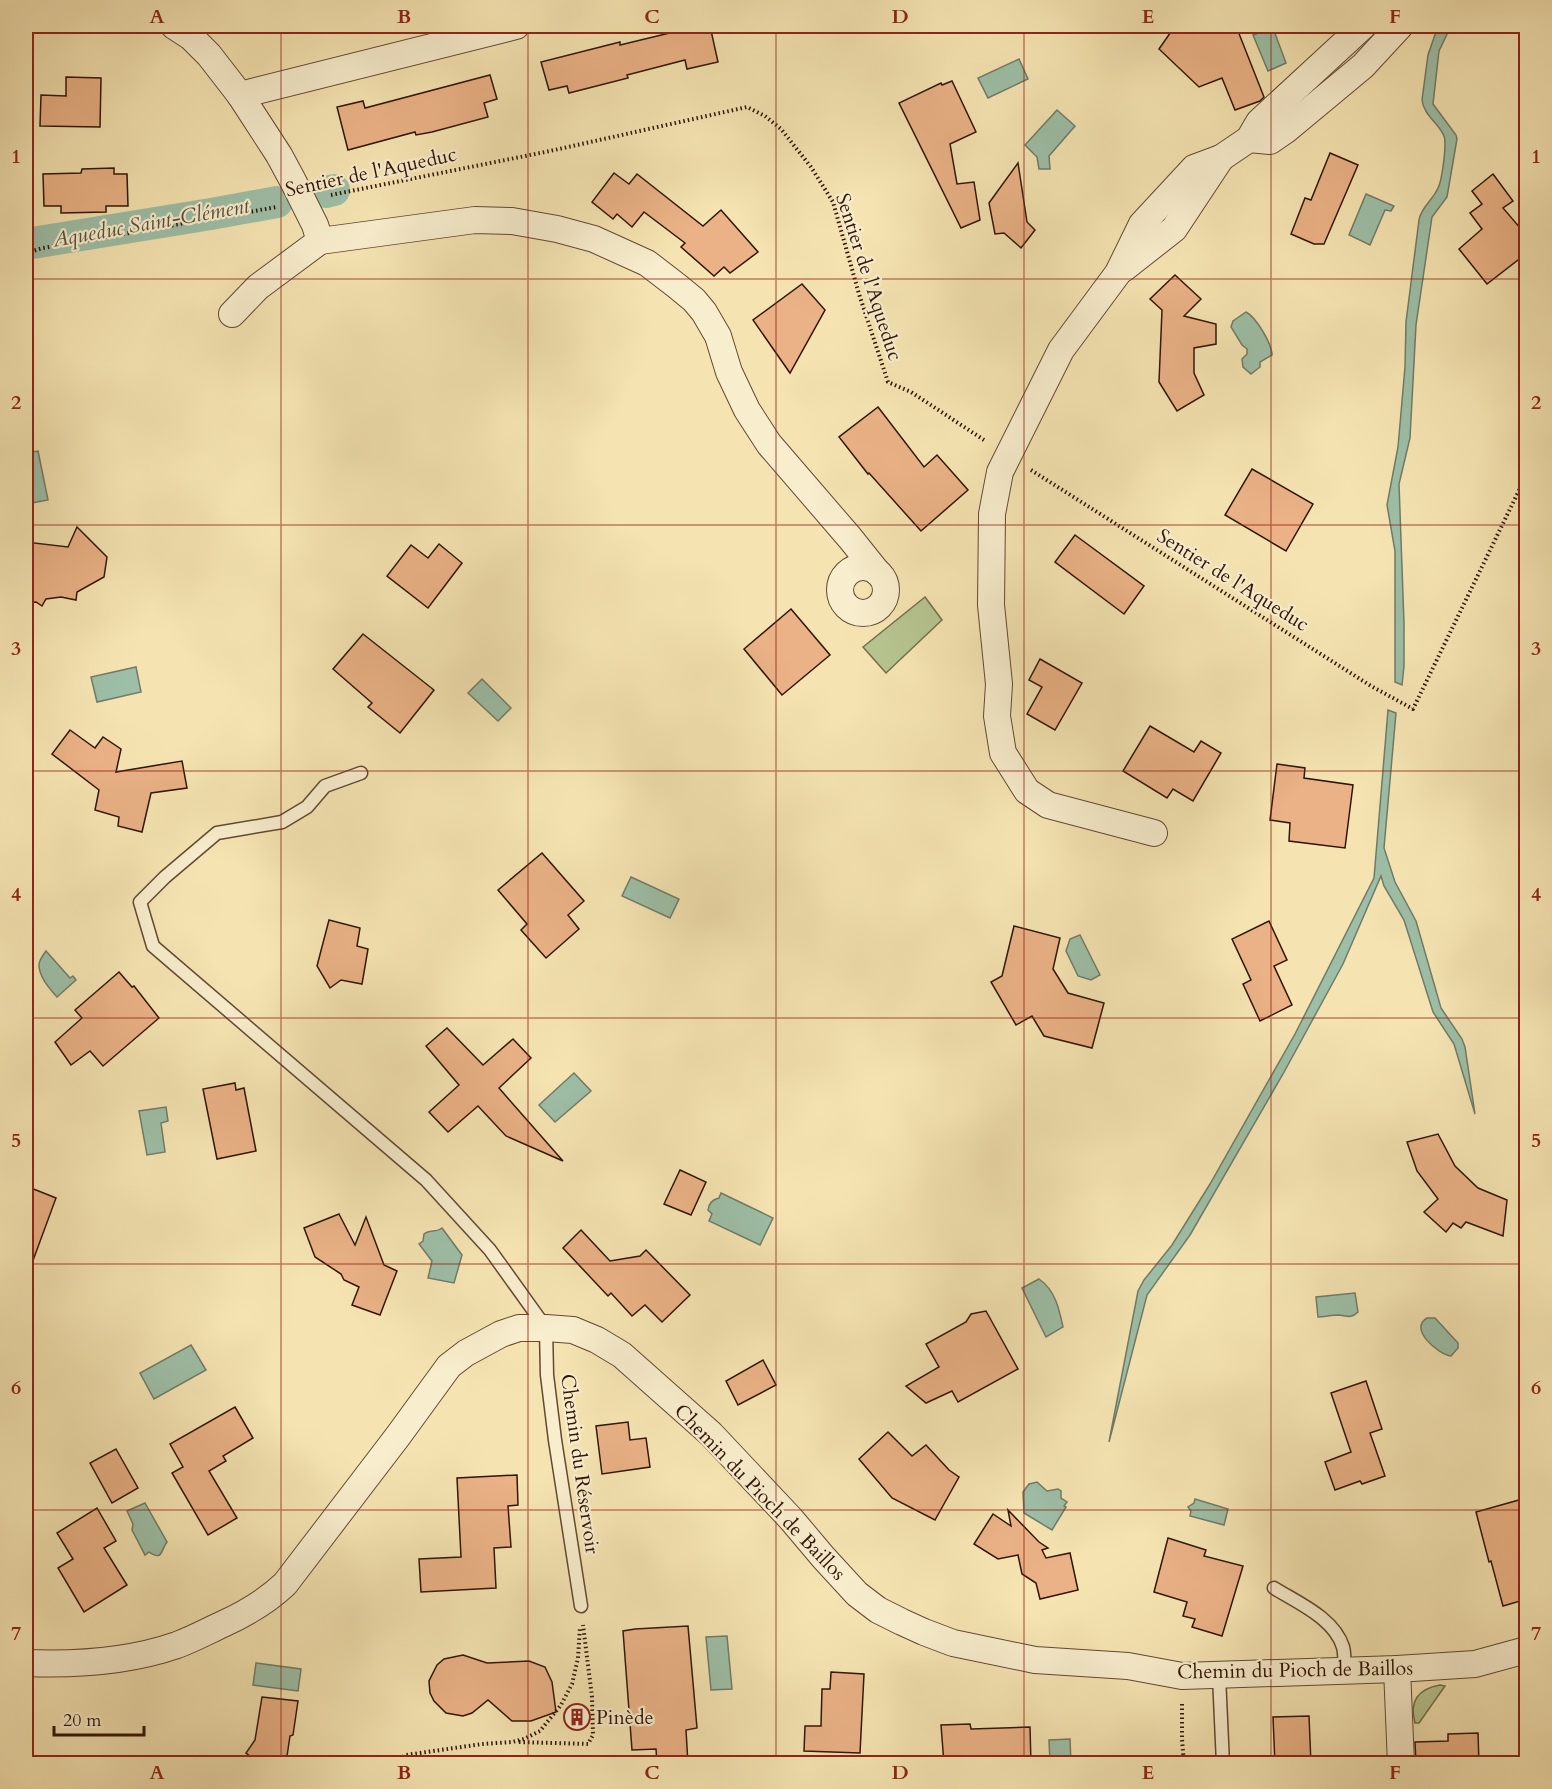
<svg xmlns="http://www.w3.org/2000/svg" width="1552" height="1789" viewBox="0 0 1552 1789" font-family="Cardo,serif">
<style>
.green{fill:#b6c590;stroke:#736d4c;stroke-width:1.5}
.water{fill:#9dbfa7;stroke:#717b67;stroke-width:1.5}
.lines{fill:none;stroke-linecap:round;stroke-linejoin:round}
.canal{stroke:#9dbfa7;stroke-width:32}
.building{fill:#eab286;stroke:#301507;stroke-width:1.5}
.lane-casing{stroke:#614932;stroke-width:15}
.street-casing{stroke:#614932;stroke-width:28}
.path{stroke:#301507;stroke-width:4;stroke-dasharray:1.5 3;stroke-linecap:butt}
.lane{stroke:#f8edcd;stroke-width:12}
.street{stroke:#f8edcd;stroke-width:26}
.grid{fill:none;stroke:#8f2418;stroke-width:1.5;stroke-opacity:0.55}
.labels{text-anchor:middle;dominant-baseline:central;stroke-width:4.5;stroke-linejoin:round;paint-order:stroke}
.street-label{font-size:20px;fill:#301507;stroke:#f8edcd}
.poi-label{font-size:20px;fill:#301507;stroke:#f8edcd;text-anchor:start}
.water-label{font-size:21px;font-style:italic;fill:#56503f;stroke:#f8edcd}
.neatline{fill:none;stroke:#8f2418;stroke-width:2}
.grid-label{font-size:20px;text-anchor:middle;font-weight:bold;fill:#8f2418}
</style>
<rect width="100%" height="100%" fill="#f5e4b2"/>
<filter id="stains"><feTurbulence type="fractalNoise" baseFrequency=".00333" numOctaves="4"/><feColorMatrix values="0 0 0 0 .2 0 0 0 0 .09 0 0 0 0 .02 0 0 0 .5 -.17"/></filter>
<radialGradient id="worn" r=".72"><stop offset=".6" stop-color="#630" stop-opacity="0"/><stop offset="1" stop-color="#630" stop-opacity=".3"/></radialGradient>
<g class="green">
<path d="M925,597l17,23 -56,53 -23,-26z"/>
<path d="M1440,1685l5,1 -26,37h-4c-6,-22 3,-34 25,-38z"/>
</g>
<g class="water">
<path d="M1438,26h13l-12,25 -6,53 23,31 1,4 -10,58 -15,20 -16,108 -6,113 -11,46 5,139v43l-2,19 -7,-3v-131l-8,-46 11,-58 7,-80 1,-45 13,-102c2,-13 14,-20 19,-32 4,-7 9,-45 6,-52 -6,-14 -20,-20 -22,-36l6,-45z"/>
<path d="M1273,28l13,35 -18,8 -15,-36z"/>
<path d="M1019,59l9,20 -40,19 -10,-20z"/>
<path d="M1057,110l18,16 -26,30 1,13h-11l-2,-12 -12,-12z"/>
<path d="M1366,194l28,12 -3,5 -6,-1 -15,35 -21,-10z"/>
<path d="M1246,312c10,5 26,32 26,43l-12,7v5l-9,7 -8,-7 -1,-8 5,-5v-5l-5,-4 -11,-18 2,-6z"/>
<path d="M38,451l10,49 -22,4v-51z"/>
<path d="M136,667l5,25 -44,10 -6,-25z"/>
<path d="M482,679l29,29 -13,13 -30,-28z"/>
<path d="M1388,710l8,3 -12,135 11,34 21,39 25,87 21,31 3,8 10,67 -21,-70 -21,-32 -29,-92 -20,-34 -3,-10 -38,88 -60,110 -93,161 -43,60 -38,147 29,-151 6,-11 28,-35 38,-61 85,-150 79,-156z"/>
<path d="M631,877l48,22 -9,19 -48,-22z"/>
<path d="M1080,935l20,40 -9,5 -13,-4 -12,-25 4,-12z"/>
<path d="M46,951l24,27 3,-2 3,4 -19,17c-7,-8 -18,-20 -18,-32 0,-5 4,-10 7,-14z"/>
<path d="M574,1073l17,18 -36,31 -16,-17z"/>
<path d="M166,1107l2,14 -7,2 4,29 -18,3 -8,-44z"/>
<path d="M721,1193l52,25 -13,27 -51,-24 3,-7 -4,-4c1,-7 4,-10 11,-12z"/>
<path d="M442,1228l20,27 -8,28 -26,-5 4,-17 -13,-17 4,-3 1,-7c6,-5 12,-1 18,-6z"/>
<path d="M1039,1279c16,11 20,29 24,48l-17,10 -24,-49z"/>
<path d="M1355,1293l3,19c-7,7 -11,4 -19,3 -7,0 -15,2 -21,2l-2,-20z"/>
<path d="M1427,1318h8l23,25v5l-7,8c-13,-2 -43,-27 -24,-38z"/>
<path d="M191,1345l15,25 -52,29 -14,-26z"/>
<path d="M1037,1482l10,9 11,-2 3,2v7l6,4 -3,4 2,1 -14,23 -28,-17 -1,-21 6,-8z"/>
<path d="M1195,1499l33,10 -4,16 -34,-9 1,-5 -3,-4 6,-4z"/>
<path d="M145,1503l22,39c-6,7 -4,20 -18,10l-4,3 -13,-25 1,-6 -6,-13z"/>
<path d="M727,1636l5,53 -21,1 -5,-53z"/>
<path d="M256,1663l45,6 -3,22 -45,-6z"/>
<path d="M1070,1739l1,24h-21l-1,-23z"/>
</g>
<g class="lines">
<g class="canal">
<path d="M326,192l8,-2"/>
<path d="M26,244l185,-30 66,-12"/>
</g>
</g>
<g class="building">
<path d="M676,26h34l8,36 -31,7 -2,-9 -58,15 1,3 -59,15 -2,-7 -18,4 -8,-28 79,-20v3l58,-14z"/>
<path d="M1175,26h61l28,71 -4,4 -25,9 -13,-32 -23,9 -40,-38z"/>
<path d="M490,75l7,24 -13,4 4,14 -56,15 -16,3 -1,-3 -67,18 -11,-43 26,-6 2,7z"/>
<path d="M66,77l35,1 -1,49 -60,-1 1,-31 25,1z"/>
<path d="M952,81l24,51 -26,12 7,40 17,-2 6,38 -19,8 -62,-125 42,-20 1,2z"/>
<path d="M1330,153l28,12 -34,79h-10l-23,-10 14,-36 6,2z"/>
<path d="M1018,163l9,59 8,8 -14,18 -17,-15 -9,1 -6,-31z"/>
<path d="M114,168v6h13l1,32h-22v6l-45,1v-7h-17l-1,-32 38,-1 1,-4z"/>
<path d="M614,173l15,11 8,-10 66,52 18,-16 37,42 -28,21 -6,-6 -10,9 -33,-29 4,-4 -41,-31 -12,15 -15,-13 -4,5 -21,-17z"/>
<path d="M1493,174l20,27 -10,7 24,28v17l-40,31 -28,-35 23,-20 -12,-16 12,-9 -10,-13z"/>
<path d="M1175,275l26,24 -17,17 32,8v20l-22,4v25l10,22 -27,16 -18,-29 3,-72 -12,-11z"/>
<path d="M802,284l23,26 -35,63 -37,-53z"/>
<path d="M878,407l46,60 13,-12 31,35 -47,41 -52,-58 -1,1 -29,-37z"/>
<path d="M1252,469l61,35 -27,47 -61,-36z"/>
<path d="M77,527l30,30 -3,20 -27,15 -1,8 -15,-3 -15,2 -4,7 -6,-4 -10,1v-61l42,5z"/>
<path d="M1075,535l69,51 -20,28 -69,-52z"/>
<path d="M439,544l23,19 -34,45 -41,-32 24,-31 17,13z"/>
<path d="M791,609l39,46 -48,40 -38,-46z"/>
<path d="M363,634l71,56 -34,43 -32,-26 4,-4 -39,-34z"/>
<path d="M1040,659l42,24 -27,47 -28,-16 15,-27 -13,-7z"/>
<path d="M1150,726l44,26 7,-11 20,12 -28,48 -20,-12 -6,9 -44,-27z"/>
<path d="M70,730l25,18 8,-11 18,12 -5,23 66,-11 5,27 -36,5 -9,39 -24,-6 1,-9 -24,-7 4,-20 -47,-36z"/>
<path d="M1277,764l28,4 -1,10 49,7 -8,63 -56,-7 1,-18 -20,-3z"/>
<path d="M542,853l42,48 -16,14 11,14 -33,29 -25,-28 6,-6 -29,-34z"/>
<path d="M329,920l31,8 -3,18 11,3 -6,35 -21,-4 -11,8 -13,-22z"/>
<path d="M1269,921l18,39 -13,6 18,39 -32,16 -17,-37 8,-4 -19,-41z"/>
<path d="M1014,926l46,12 -7,31 15,24 36,10 -12,45 -48,-12 -12,-20 -16,9 -25,-43 11,-6z"/>
<path d="M119,972l13,15 2,-1 25,32 -56,48 -13,-15 -19,14 -16,-23 27,-24 -7,-8z"/>
<path d="M447,1028l36,37 30,-26 18,19 -32,30 64,73 -57,-25 -28,-30 -30,26 -19,-20 30,-27 -33,-39z"/>
<path d="M235,1083l1,7 8,-2 12,63 -39,8 -14,-70z"/>
<path d="M1438,1134l17,32 23,22 29,12 -4,36 -37,-14 -5,6 -8,-5 -7,9 -22,-20 14,-13 -21,-28 -10,-29z"/>
<path d="M680,1170l26,12 -15,33 -27,-11z"/>
<path d="M26,1186l30,12 -28,76 -2,-1z"/>
<path d="M339,1214l16,31 11,-28 18,48 13,6 -17,44 -28,-10 7,-18 -15,-7 -3,-6 -26,-17 -11,-29z"/>
<path d="M581,1230l29,31 30,-5 6,-6 44,45 -28,27 -17,-17 -13,11 -21,-23 -3,3 -45,-48z"/>
<path d="M986,1311l32,58 -60,33 -6,-11 -26,12 -20,-17 33,-19 -13,-23 40,-22 5,-8z"/>
<path d="M763,1360l13,25 -38,20 -12,-24z"/>
<path d="M1366,1381l16,48 -12,4 15,43 -23,8 -2,-3 -25,9 -10,-28 26,-10 -20,-59z"/>
<path d="M235,1407l18,31 -30,18 3,5 -17,10 28,47 -29,17 -36,-62 11,-6 -13,-23z"/>
<path d="M628,1422l2,18 16,-2 4,29 -48,7 -6,-48z"/>
<path d="M888,1432l24,24 14,-11 23,25 10,7 -24,43 -43,-22 -33,-39z"/>
<path d="M116,1449l22,39 -26,15 -22,-40z"/>
<path d="M517,1475l1,30 -10,1 3,41 -17,1 2,40 -75,4 -2,-33 42,-2 -4,-79z"/>
<path d="M1519,1500l8,23v76l-24,7 -12,-45 -2,1 -13,-50z"/>
<path d="M97,1508l19,33 -12,7 23,37 -43,27 -26,-44 15,-9 -16,-26z"/>
<path d="M1008,1510l31,32 9,6 -6,2 4,8 24,-5 8,37 -38,9 -4,-16 -14,-9 -4,-19 -20,4 -24,-15 19,-30 18,12z"/>
<path d="M1168,1538l38,12 -2,6 39,10 -21,70 -30,-9 3,-8 -12,-3 4,-14 -33,-10z"/>
<path d="M688,1626l9,102 -11,2 2,34h-31l-1,-15 -24,1 -9,-119 12,-2z"/>
<path d="M463,1655l24,8 42,-2 16,6 7,15 4,30 -25,9h-19l-24,-21 -16,13 -9,3 -17,-3 -12,-12 -4,-8 -1,-12 8,-16 7,-6z"/>
<path d="M831,1672l33,2 -4,79 -56,-2 1,-25h16l1,-37h8z"/>
<path d="M262,1697l36,4 -5,34 -3,1 -3,20 -6,8h-21l-14,-11 9,-13z"/>
<path d="M1309,1716l2,48h-36l-2,-47z"/>
<path d="M970,1724l1,5 59,-2 1,37h-87l-3,-39z"/>
<path d="M1478,1733l1,31h-63l-1,-22 33,-1v-7z"/>
</g>
<g class="lines">
<defs>
<g id="lane">
<path d="M361,773l-36,13 -18,21 -25,15 -65,11 -52,44 -25,25 13,44 273,234 64,70 56,78 1,47 8,65 26,166"/>
<path d="M1274,1588c24,15 60,30 69,59 2,7 1,16 2,24"/>
<path d="M1219,1676l4,88"/>
</g>
<g id="street">
<path d="M174,26l17,11 18,18 31,40 39,60 14,26 22,44 5,16 -62,46 -26,27"/>
<path d="M240,95l276,-69"/>
<path d="M1249,139l21,2 16,-11 77,-64 37,-40"/>
<path d="M320,241l155,-21 37,1 45,8 37,10 53,24 30,23 17,14 10,12 14,24 11,36 18,38 22,34 81,94 28,35"/>
<path d="M1123,269l51,-40 47,-71"/>
<circle cx="863" cy="590" r="23"/>
<path d="M1154,833l-106,-28 -21,-14 -24,-38 -6,-37 2,-32 -8,-79 1,-91 8,-42 61,-122 57,-77 24,-49 52,-56 27,-10 28,-19 10,-17 104,-96"/>
<path d="M26,1663c50,2 102,-1 151,-18 16,-6 31,-14 46,-21 24,-11 43,-22 62,-40l113,-148 51,-70 17,-13 35,-19 18,-6h27l27,2 24,10 25,15 89,79 80,85 32,38 34,37 21,16 24,12 22,10 29,11 82,17 93,6 54,10 215,-7 78,-5 51,-14"/>
<path d="M1397,1669l4,95"/>
</g>
</defs>
<use href="#lane" class="lane-casing"/>
<use href="#street" class="street-casing"/>
<g class="path">
<path d="M331,195l219,-44 197,-44 18,9 16,13 30,38 22,35 26,92 29,88 23,10 73,48"/>
<path d="M26,253l17,-5 234,-41"/>
<path d="M1031,470l340,216 42,23 113,-233"/>
<path d="M1182,1704v35l2,25"/>
<path d="M519,1742l69,2 5,-9 -1,-38 -9,-72"/>
<path d="M391,1764l15,-9 76,-11 30,-2 12,-3 16,-8 21,-26 11,-21 6,-26 2,-31"/>
</g>
<use href="#lane" class="lane"/>
<use href="#street" class="street"/>
</g>
<path class="grid" d="M281,26v1738M528,26v1738M776,26v1738M1024,26v1738M1271,26v1738M26,279h1500M26,525h1500M26,771h1500M26,1018h1500M26,1264h1500M26,1510h1500"/>
<defs>
<symbol id="building-ring" viewBox="-11 -11 22 22"><circle r="9.5" fill="#f8edcd" stroke="#8f2418" stroke-width="1.5"/><path d="M-4-6H4V6H1V3H-1V6H-4ZM-2.5-4.3h1.7v1.8h-1.7ZM.8-4.3h1.7v1.8H.8ZM-2.5-1h1.7V.8h-1.7ZM.8-1h1.7V.8H.8Z" fill="#8f2418"/></symbol>
</defs>
<g fill-rule="evenodd">
<use href="#building-ring" x="562" y="1702" width="30" height="30"/>
</g>
<g class="labels">
<g class="street-label">
<text transform="translate(371 172) rotate(-12)">Sentier de l'Aqueduc</text>
<text transform="translate(869 277) rotate(72)">Sentier de l'Aqueduc</text>
<text transform="translate(1233 580) rotate(32)">Sentier de l'Aqueduc</text>
<text transform="translate(580 1464) rotate(82)">Chemin du Réservoir</text>
<text transform="translate(760 1492) rotate(46)">Chemin du Pioch de Baillos</text>
<text transform="translate(1295 1670) rotate(-1)">Chemin du Pioch de Baillos</text>
</g>
<g class="poi-label">
<text x="596" y="1717">Pinède</text>
</g>
<g class="water-label">
<text transform="translate(151 223) rotate(-10)">Aqueduc Saint-Clément</text>
</g>
</g>
<rect width="1552" height="1789" fill="none" stroke="#f5e4b2" stroke-width="66"/>
<path d="M54 1726v9h90v-9" fill="none" stroke="#301507" stroke-width="3"/>
<text x="63" y="1726" font-size="18" fill="#301507" stroke="#f8edcd" stroke-width="4.5" paint-order="stroke">20 m</text>
<rect x="33" y="33" width="1486" height="1723" class="neatline"/>
<g class="grid-label">
<text x="157" y="23">A</text>
<text x="404" y="23">B</text>
<text x="652" y="23">C</text>
<text x="900" y="23">D</text>
<text x="1148" y="23">E</text>
<text x="1395" y="23">F</text>
<text x="16" y="163">1</text>
<text x="1536" y="163">1</text>
<text x="16" y="409">2</text>
<text x="1536" y="409">2</text>
<text x="16" y="655">3</text>
<text x="1536" y="655">3</text>
<text x="16" y="901">4</text>
<text x="1536" y="901">4</text>
<text x="16" y="1147">5</text>
<text x="1536" y="1147">5</text>
<text x="16" y="1394">6</text>
<text x="1536" y="1394">6</text>
<text x="16" y="1640">7</text>
<text x="1536" y="1640">7</text>
<text x="157" y="1779">A</text>
<text x="404" y="1779">B</text>
<text x="652" y="1779">C</text>
<text x="900" y="1779">D</text>
<text x="1148" y="1779">E</text>
<text x="1395" y="1779">F</text>
</g>
<rect width="100%" height="100%" filter="url(#stains)"/>
<rect width="100%" height="100%" fill="url(#worn)"/>
</svg>
